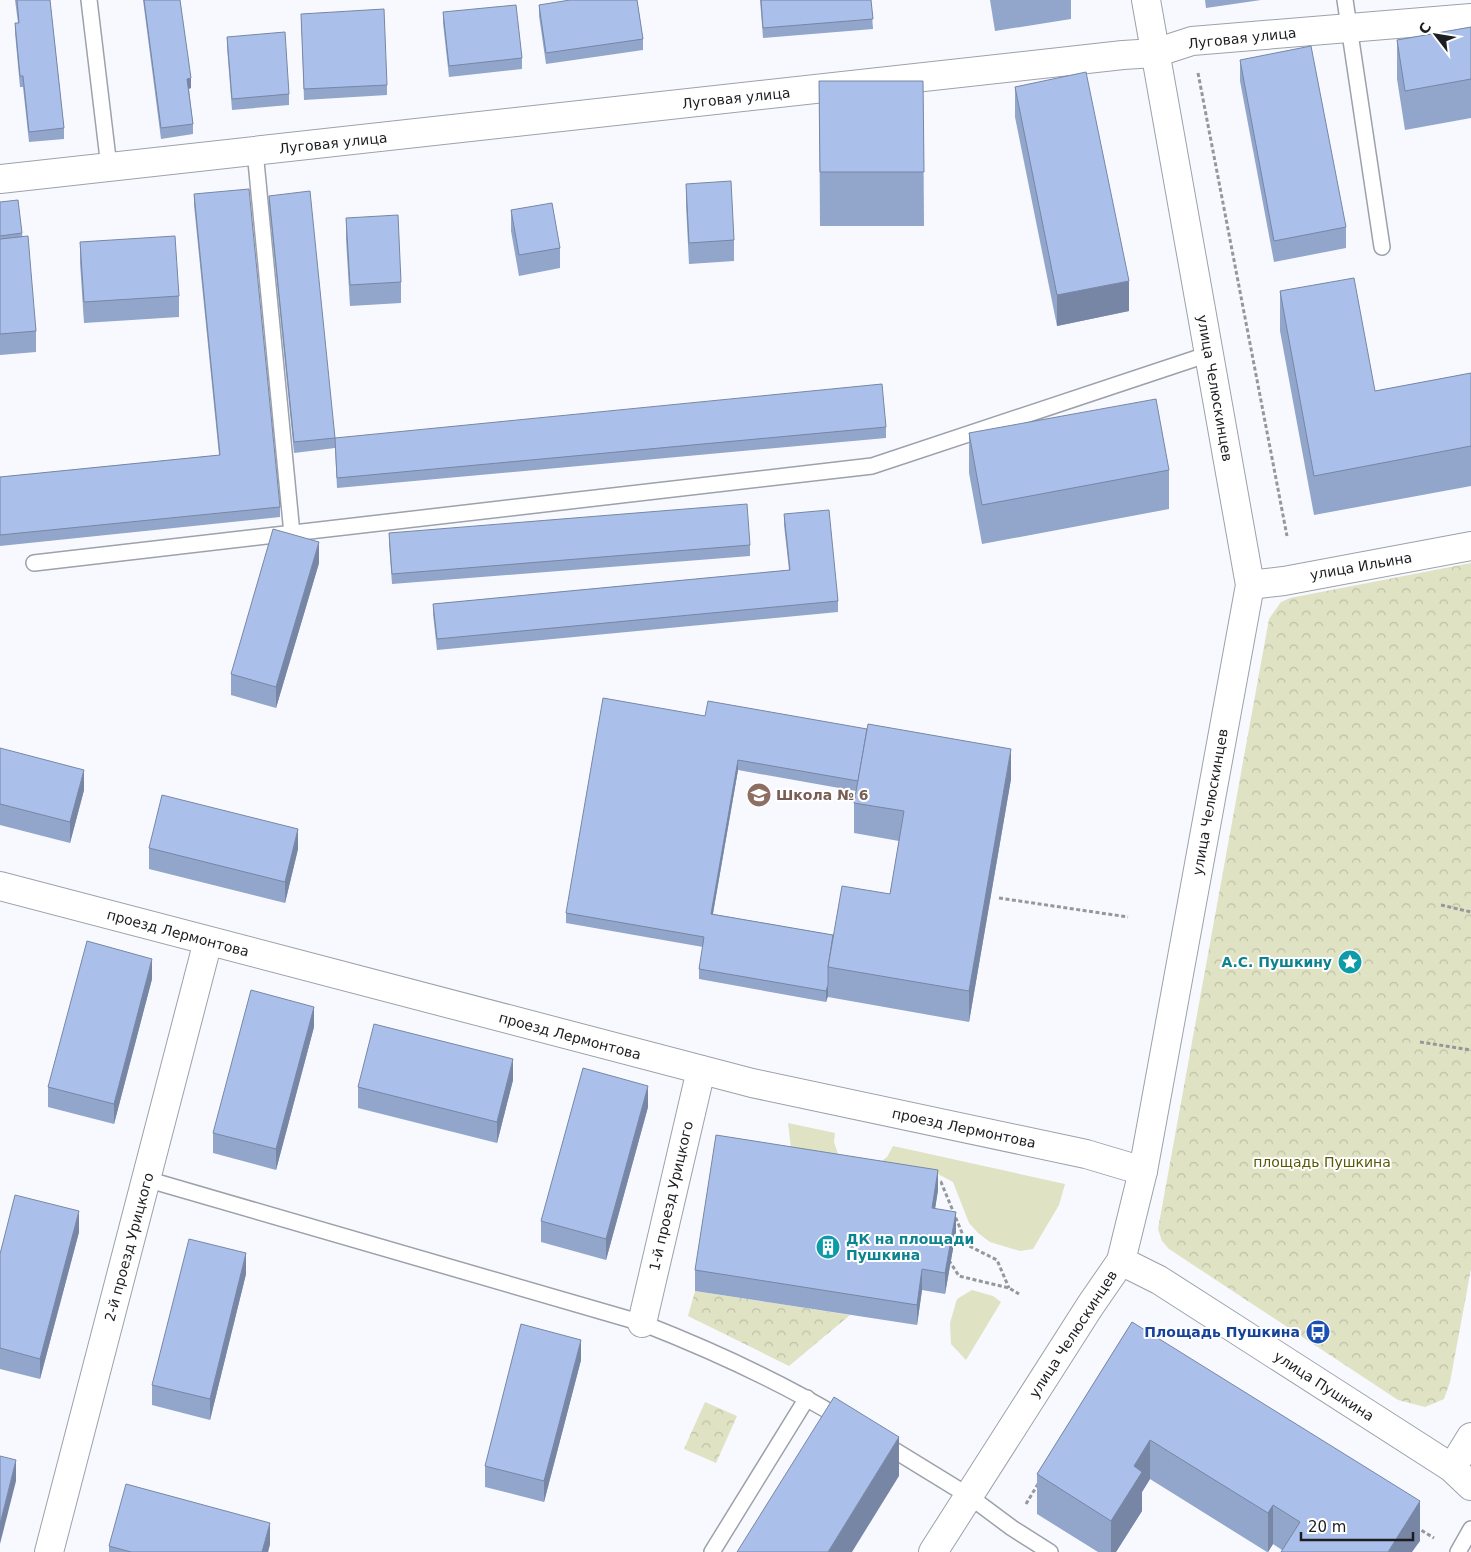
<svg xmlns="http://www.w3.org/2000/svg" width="1471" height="1552" viewBox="0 0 1471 1552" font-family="'DejaVu Sans',sans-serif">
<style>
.grass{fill:#dfe2c3}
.park{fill:url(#park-crowns)}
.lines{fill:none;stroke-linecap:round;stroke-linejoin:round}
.lane-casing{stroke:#9ca1aa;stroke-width:18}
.street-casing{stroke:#9ca1aa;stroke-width:30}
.path{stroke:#95979b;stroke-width:3;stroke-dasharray:4 2.5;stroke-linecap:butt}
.lane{stroke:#fff;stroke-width:15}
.street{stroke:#fff;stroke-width:28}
.wall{fill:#92a5ca;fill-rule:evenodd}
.shaded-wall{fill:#7786a4}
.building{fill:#aac0eb;stroke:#7786a4}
.labels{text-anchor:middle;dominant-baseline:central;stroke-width:4;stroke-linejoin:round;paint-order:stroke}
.street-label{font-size:14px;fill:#1c1e21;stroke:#fff}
.education-label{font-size:14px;font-weight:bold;fill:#785e54;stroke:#fff;text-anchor:start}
.culture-label{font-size:14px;font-weight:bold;fill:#0d838f;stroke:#fff;text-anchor:end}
.park-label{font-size:14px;fill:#575905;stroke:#fff}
.transit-label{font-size:14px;font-weight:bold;fill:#164399;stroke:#fff;text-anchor:end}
</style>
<defs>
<pattern id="park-crowns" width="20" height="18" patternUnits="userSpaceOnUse" patternTransform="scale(1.25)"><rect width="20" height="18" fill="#dfe2c3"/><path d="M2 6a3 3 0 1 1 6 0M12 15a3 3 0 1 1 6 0" fill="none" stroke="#bfc1a7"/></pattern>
</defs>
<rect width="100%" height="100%" fill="#f7f9fe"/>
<g class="grass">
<path d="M788,1123l47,10 -1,9 5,15 -48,-9z"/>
<path d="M893,1146l172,38 -6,21 -26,44 -13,2 -30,-9 -12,-9 -9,-10 -16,-41 -15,-8 -59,-11 8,-6z"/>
<path d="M972,1290l21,6 8,6 -35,58 -15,-16 -1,-21 7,-24z"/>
</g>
<g class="park">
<path d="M1471,563v706l-21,113 -6,17 -19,8 -27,-7 -229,-151 -7,-8 -4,-12 111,-610 12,-17 9,-4z"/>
<path d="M695,1291l155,24 -61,51 -101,-50z"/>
<path d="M705,1402l32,14 -21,47 -32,-14z"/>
</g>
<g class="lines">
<defs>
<g id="lane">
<path d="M89,0l20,167"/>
<path d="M1345,0l37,247"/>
<path d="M255,151l37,383"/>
<path d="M34,563l838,-97 337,-112"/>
<path d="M146,1179l496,144c69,27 137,58 200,96"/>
<path d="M881,1442l88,54 43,32 38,24"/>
<path d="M712,1552l95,-154"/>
<path d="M1458,1552l13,-23"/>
</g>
<g id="street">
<path d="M0,179l1123,-124 32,-2 37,-12 279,-23"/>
<path d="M1250,585l34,-4 187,-35"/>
<path d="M0,886l752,197 334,71 57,17"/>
<path d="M1121,1261l38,19 293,188 19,18"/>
<path d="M642,1323l59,-253"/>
<path d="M1452,1468l19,-31"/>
<path d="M49,1552l159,-611"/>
<path d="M933,1552l157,-246 31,-45 22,-90 107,-586 -104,-585"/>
</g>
</defs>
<use href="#lane" class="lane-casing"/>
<use href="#street" class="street-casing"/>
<g class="path">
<path d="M1198,73l89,463"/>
<path d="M999,898l129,19"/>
<path d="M1441,905l30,7"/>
<path d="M1420,1042l51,8"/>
<path d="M934,1181l7,1 26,63 30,15 12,28"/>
<path d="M948,1262h2l9,14 50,12 10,6"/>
<path d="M1026,1504l12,-20"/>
<path d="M1416,1527l18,11"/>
</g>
<use href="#lane" class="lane"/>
<use href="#street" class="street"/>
</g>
<g class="wall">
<path d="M15,0h35l14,128v11l-35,3 -6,-55h-3l-5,-54v-10h3z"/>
<path d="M143,0h37l11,88 -2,1 4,35v10l-32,5z"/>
<path d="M569,0h68l6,39v11l-97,14 -7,-48v-11l30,-4z"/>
<path d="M760,0h111l2,29 -110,9z"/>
<path d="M990,0h81v19l-76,12z"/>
<path d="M1205,0h56l-55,8z"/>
<path d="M443,12l79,46v11l-73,8 -6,-54z"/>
<path d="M301,14l86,71v10l-83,5z"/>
<path d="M1471,27v91l-66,12 -8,-51v-39z"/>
<path d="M227,37l62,57v11l-57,5 -5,-63z"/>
<path d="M1240,60l106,167v21l-72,14 -34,-181z"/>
<path d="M819,81h104l1,145h-104z"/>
<path d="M1015,87l114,224 -72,15 -42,-209z"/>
<path d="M686,184l48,56v21l-45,3 -3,-59z"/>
<path d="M194,194l86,313v10l-280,29v-69l219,-22 -25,-250z"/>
<path d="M269,196l66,242 551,-11v11l-549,50 -2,-40 -41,5 -25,-247z"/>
<path d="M0,202l22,31 14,98v21l-36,3z"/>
<path d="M511,210l49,38v20l-41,8 -8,-45z"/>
<path d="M346,218l55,64v21l-51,3 -4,-67z"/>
<path d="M80,242l99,54v21l-95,6 -4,-60z"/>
<path d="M1280,291l95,100 96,-18v113l-157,29 -34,-184z"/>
<path d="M969,433l200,37v39l-187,35 -13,-71z"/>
<path d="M784,514l54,87v11l-401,38 -4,-36v-10l356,-34 -5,-45z"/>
<path d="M389,533l361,12v11l-358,28 -3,-41z"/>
<path d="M319,563l-43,145 -45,-13v-21z"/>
<path d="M705,716l306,63 -42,243 -141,-25v-1l-2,6 -127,-23v-10l4,-22 -137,-24v-10zM738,770l118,21 -2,12v30l45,8 -9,53 -57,41 -120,-21z"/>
<path d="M0,748l84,42 -14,53 -70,-18z"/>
<path d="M149,848l149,1 -13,54 -136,-34z"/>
<path d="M152,979l-38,145 -66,-17v-20z"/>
<path d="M314,1027l-38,143 -63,-17v-20z"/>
<path d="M513,1080l-16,63 -139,-35v-21z"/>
<path d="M648,1107l-42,153 -65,-18v-21z"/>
<path d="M938,1190l-3,18 21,24 -11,62 -23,-4 -5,35 -222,-34v-21z"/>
<path d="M79,1232l-39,147 -40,-10v-115z"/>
<path d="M246,1274l-36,146 -58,-15v-20z"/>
<path d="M1132,1322l288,219 -138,9 -9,-6 -5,8h-1l-117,-73 -8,13v19l-26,41h-18l-61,-38v-40z"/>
<path d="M581,1360l-37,142 -59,-15v-21z"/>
<path d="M270,1544l-2,8h-159v-6z"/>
</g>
<g class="shaded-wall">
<path d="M191,78v10l-4,1v-10z"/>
<path d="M1129,281v30l-72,15v-31z"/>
<path d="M319,542v21l-43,145v-21z"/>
<path d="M1011,749v30l-42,243v-31z"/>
<path d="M738,760v10l-27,154v-10z"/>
<path d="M84,770v20l-14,53v-21z"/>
<path d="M298,829v20l-13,54v-21z"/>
<path d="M152,959v20l-38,145v-20z"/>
<path d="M828,985v11l-2,6v-11z"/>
<path d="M314,1007v20l-38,143v-21z"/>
<path d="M513,1059v21l-16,63v-21z"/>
<path d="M648,1086v21l-42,153v-21z"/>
<path d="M938,1170v20l-6,39v-21z"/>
<path d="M79,1211v21l-39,147v-20z"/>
<path d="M956,1212v20l-11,62v-21z"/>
<path d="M246,1253v21l-36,146v-21z"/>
<path d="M922,1269v21l-5,35v-20z"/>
<path d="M581,1340v20l-37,142v-21z"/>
<path d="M899,1437v39l-47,76h-24z"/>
<path d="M1150,1440v39l-8,13v19l-26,41h-5v-31l23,-55z"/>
<path d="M16,1460v21l-16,63v-20z"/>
<path d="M1420,1501v40l-8,11h-24z"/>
<path d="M1273,1505v39l-5,8v-39z"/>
<path d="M270,1523v21l-2,8h-6z"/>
</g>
<g class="building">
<path d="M17,0h33l14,128 -35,4 -6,-56h-3l-5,-53h4z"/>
<path d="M144,0h36l11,78 -4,1 6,45 -32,4z"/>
<path d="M570,0h67l6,39 -97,14 -7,-48z"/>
<path d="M761,0h110l2,19 -110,9z"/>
<path d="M516,5l6,53 -73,8 -6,-54z"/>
<path d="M384,9l3,76 -83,4 -3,-75z"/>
<path d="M1471,27v52l-66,12 -8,-51z"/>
<path d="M285,32l4,62 -57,5 -5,-62z"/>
<path d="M1311,46l35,181 -72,14 -34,-181z"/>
<path d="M1086,72l43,209 -72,14 -42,-208z"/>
<path d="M819,81h104l1,91h-104z"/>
<path d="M731,181l3,59 -45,3 -3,-59z"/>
<path d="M249,189l31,318 -280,28v-58l220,-22 -26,-261z"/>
<path d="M310,191l25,247 -41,4 -25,-246z"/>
<path d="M18,200l4,33 -22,3v-34z"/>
<path d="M552,203l8,45 -41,7 -8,-45z"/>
<path d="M398,215l3,67 -51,3 -4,-67z"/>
<path d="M28,236l8,95 -36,3v-95z"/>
<path d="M175,236l4,60 -95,6 -4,-60z"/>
<path d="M1354,278l21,113 96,-18v73l-157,30 -34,-185z"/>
<path d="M882,384l4,43 -549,51 -2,-40z"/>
<path d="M1156,399l13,71 -187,35 -13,-72z"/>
<path d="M747,504l3,41 -358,29 -3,-41z"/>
<path d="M829,510l9,91 -401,38 -4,-35 357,-34 -6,-56z"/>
<path d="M273,529l46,13 -43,145 -45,-13z"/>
<path d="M603,698l102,18 3,-15 159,28 -9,52 -120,-21 -27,154 122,21 -5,32v18l-2,6 -127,-22 5,-32 -138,-24z"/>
<path d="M868,724l143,25 -42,242 -141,-24 14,-81 48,8 14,-83 -50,-8z"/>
<path d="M0,748l84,22 -14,52 -70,-18z"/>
<path d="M162,795l136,34 -13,53 -136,-34z"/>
<path d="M87,941l65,18 -38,145 -66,-17z"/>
<path d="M251,990l63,17 -38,142 -63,-16z"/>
<path d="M374,1024l139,35 -16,63 -139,-35z"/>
<path d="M583,1068l65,18 -42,153 -65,-18z"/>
<path d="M716,1135l222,35 -6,38 24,4 -11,61 -23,-4 -5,36 -222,-35z"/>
<path d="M15,1195l64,16 -39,148 -40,-11v-94z"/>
<path d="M189,1239l57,14 -36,146 -58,-14z"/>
<path d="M1132,1322l288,179 -32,51h-107l19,-30 -27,-17 -5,8 -118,-73 -16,26 8,6 -31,49 -74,-47z"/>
<path d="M521,1324l60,16 -37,141 -59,-15z"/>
<path d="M834,1397l65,40 -71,115h-91z"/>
<path d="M0,1456l16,4 -16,64z"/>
<path d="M126,1484l144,39 -8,29h-131l-22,-6z"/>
</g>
<defs>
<symbol id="school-disc" viewBox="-11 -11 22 22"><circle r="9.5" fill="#8d6e63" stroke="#fff"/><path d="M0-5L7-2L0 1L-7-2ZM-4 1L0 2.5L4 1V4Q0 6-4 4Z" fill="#fff"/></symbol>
<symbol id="sight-disc" viewBox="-11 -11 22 22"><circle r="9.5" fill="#0f9aa8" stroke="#fff"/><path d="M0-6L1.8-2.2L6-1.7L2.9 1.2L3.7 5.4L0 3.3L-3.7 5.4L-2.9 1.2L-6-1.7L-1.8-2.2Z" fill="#fff"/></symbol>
<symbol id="building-disc" viewBox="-11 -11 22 22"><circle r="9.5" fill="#0f9aa8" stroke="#fff"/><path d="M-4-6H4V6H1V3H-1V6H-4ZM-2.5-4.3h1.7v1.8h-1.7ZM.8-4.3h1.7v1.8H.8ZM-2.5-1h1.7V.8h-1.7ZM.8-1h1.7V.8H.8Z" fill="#fff"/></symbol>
<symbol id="bus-disc" viewBox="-11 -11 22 22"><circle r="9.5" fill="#1a4fb4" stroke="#fff"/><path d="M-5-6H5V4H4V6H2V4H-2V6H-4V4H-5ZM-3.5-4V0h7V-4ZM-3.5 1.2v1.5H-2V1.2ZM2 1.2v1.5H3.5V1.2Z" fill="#fff"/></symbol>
</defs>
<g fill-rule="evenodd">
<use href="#school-disc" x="745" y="781" width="28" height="28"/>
<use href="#sight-disc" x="1336" y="948" width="28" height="28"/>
<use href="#building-disc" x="814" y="1233" width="28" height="28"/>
<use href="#bus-disc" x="1304" y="1318" width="28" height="28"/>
</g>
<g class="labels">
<g class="street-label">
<text transform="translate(1242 38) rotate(-6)">Луговая улица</text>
<text transform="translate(736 98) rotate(-6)">Луговая улица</text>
<text transform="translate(333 143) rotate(-6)">Луговая улица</text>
<text transform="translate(1215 388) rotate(80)">улица Челюскинцев</text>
<text transform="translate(1361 566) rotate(-10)">улица Ильина</text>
<text transform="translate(1210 802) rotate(-80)">улица Челюскинцев</text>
<text transform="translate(178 933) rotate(15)">проезд Лермонтова</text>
<text transform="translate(570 1036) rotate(15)">проезд Лермонтова</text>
<text transform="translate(964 1128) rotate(12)">проезд Лермонтова</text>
<text transform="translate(671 1196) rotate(-77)">1-й проезд Урицкого</text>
<text transform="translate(129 1247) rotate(-75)">2-й проезд Урицкого</text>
<text transform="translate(1073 1334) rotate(-57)">улица Челюскинцев</text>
<text transform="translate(1324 1386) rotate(33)">улица Пушкина</text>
</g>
<g class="education-label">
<text x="776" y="795">Школа № 6</text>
</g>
<g class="culture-label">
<text x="1332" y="962">А.С. Пушкину</text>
<text x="846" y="1239" text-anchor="start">ДК на площади<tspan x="846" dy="16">Пушкина</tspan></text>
</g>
<g class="park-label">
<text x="1322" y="1162">площадь Пушкина</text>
</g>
<g class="transit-label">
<text x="1300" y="1332">Площадь Пушкина</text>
</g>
</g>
<g transform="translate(1436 35) rotate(301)" stroke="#ffffff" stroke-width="4" paint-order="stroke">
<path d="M0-4L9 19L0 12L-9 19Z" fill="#1c1e21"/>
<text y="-8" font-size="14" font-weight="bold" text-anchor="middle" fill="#1c1e21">С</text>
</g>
<path d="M1301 1532v8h112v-8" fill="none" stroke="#1c1e21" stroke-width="2.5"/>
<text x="1308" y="1532" font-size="15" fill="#1c1e21" stroke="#ffffff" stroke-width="4" paint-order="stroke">20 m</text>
</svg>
